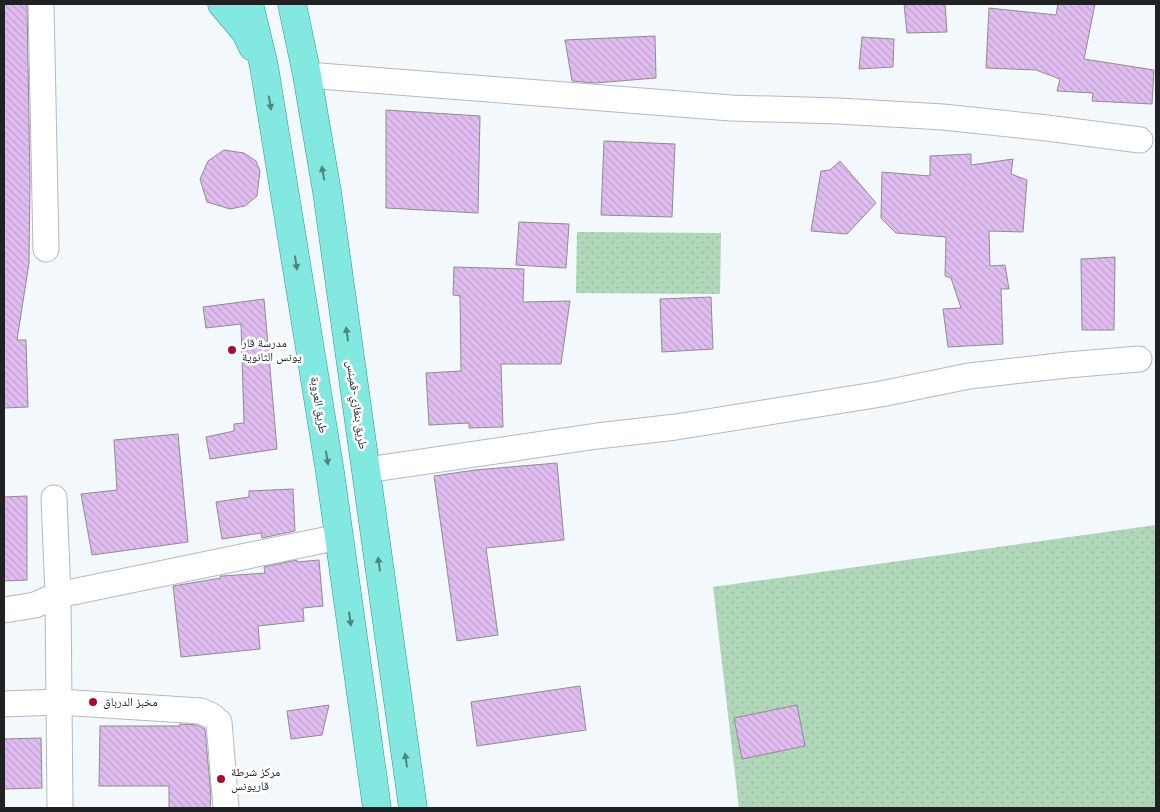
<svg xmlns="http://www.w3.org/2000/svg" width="1160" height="812" viewBox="0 0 1160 812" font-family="Raleway,'Noto Naskh Arabic',sans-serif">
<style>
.grass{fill:url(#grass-dots)}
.building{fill:url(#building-back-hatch);stroke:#8f8c90}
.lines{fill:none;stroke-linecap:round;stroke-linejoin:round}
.street-casing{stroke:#b5b9bd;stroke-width:27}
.primary-casing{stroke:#2a9890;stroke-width:29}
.street{stroke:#fff;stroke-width:25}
.primary{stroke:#83e8e0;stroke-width:28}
.oneway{fill:#518481}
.poi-dot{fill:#a60d2c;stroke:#fff;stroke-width:2}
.labels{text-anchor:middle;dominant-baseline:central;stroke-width:5;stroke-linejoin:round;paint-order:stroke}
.poi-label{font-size:12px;fill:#1f2122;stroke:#fff;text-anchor:start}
.street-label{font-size:12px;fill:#1f2122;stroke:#fff}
</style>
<defs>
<pattern id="grass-dots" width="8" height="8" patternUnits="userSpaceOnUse" patternTransform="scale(1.25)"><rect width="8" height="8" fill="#b1d7ba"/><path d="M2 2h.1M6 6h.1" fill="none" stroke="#98b8a0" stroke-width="1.8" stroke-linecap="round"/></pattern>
<pattern id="building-back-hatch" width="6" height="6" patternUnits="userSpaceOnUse" patternTransform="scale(1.25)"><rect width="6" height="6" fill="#e0bcf0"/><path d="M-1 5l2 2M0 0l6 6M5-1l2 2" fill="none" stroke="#c0a1ce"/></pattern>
</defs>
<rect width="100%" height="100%" fill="#f3f8fc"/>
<g class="grass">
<path d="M577,232l144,1 -1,61 -144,-1z"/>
<path d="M1156,525v283h-417l-26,-221z"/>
</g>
<g class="building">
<path d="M4,4h23l3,177 -1,82 -12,77h9l2,67 -24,1z"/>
<path d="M904,4h41l2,28 -40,1z"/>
<path d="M1058,4h37l-11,55 70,11 -2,34 -60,-3 1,-8 -36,-2 3,-12 -24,-9 -50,-2 3,-60 67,7z"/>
<path d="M655,36l1,42 -61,5 -23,-2 -7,-41z"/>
<path d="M862,37l32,2 -1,28 -34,2z"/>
<path d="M386,110l94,6 -2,97 -92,-5z"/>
<path d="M604,141l71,3 -3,73 -71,-2z"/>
<path d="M224,150l20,3 12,8 4,10 -3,25 -12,10 -15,3 -23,-7 -7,-23 8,-18z"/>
<path d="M971,154v11l42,-6 -2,15 16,6 -4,52 -34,-1 1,35 15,-1 4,24h-8l2,55 -55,3 -5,-38 18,-1 -10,-30 -6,-2 1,-39 -50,-4 -15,-15 1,-46 48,4v-20z"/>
<path d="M840,161l36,42 -29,31 -36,-3 10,-60 9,-1z"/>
<path d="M519,222l50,2 -3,44 -50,-3z"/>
<path d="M1115,257l-1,73h-32l-1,-71z"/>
<path d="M454,267l70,2 -1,33 47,-1 -9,63h-60l2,63 -34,1v-5l-40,2 -3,-52 35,-2 -1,-75 -7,-1z"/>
<path d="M711,297l2,52 -51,3 -2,-53z"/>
<path d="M264,299l13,150 -67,10 -4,-22 28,-6v-7l10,-1 -3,-99 -35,4 -3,-21z"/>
<path d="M178,434l10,108 -96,13 -11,-61 36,-4 -3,-50z"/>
<path d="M557,463l7,77 -78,8 12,87 -41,6 -23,-165 41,-6z"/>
<path d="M293,489l2,42 -33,7 -1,-5 -39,6 -6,-37 33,-5v-6z"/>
<path d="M27,496v84l-23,1v-84z"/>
<path d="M297,560v2l22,-2 4,46 -20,2 1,13 -46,5 2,23 -79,8 -8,-71 48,-8 -1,-2h3l42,-3 -1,-6z"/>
<path d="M580,686l6,44 -109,16 -6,-44z"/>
<path d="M329,705l-7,30 -31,4 -4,-28z"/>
<path d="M797,705l8,41 -63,13 -8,-41z"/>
<path d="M180,724l17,1 8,4 6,68 -1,11h-41v-22h-70l1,-60h80z"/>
<path d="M41,738l1,50 -38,1v-50z"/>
</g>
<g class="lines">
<defs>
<g id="street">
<path d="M41,4l5,245"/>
<path d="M307,75l424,33 108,3 104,6 104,11 93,12"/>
<path d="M367,470l230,-34 79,-9 205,-33 88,-18 98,-11 72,-6"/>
<path d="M54,498l4,97 2,213"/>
<path d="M4,610l31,-5 23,-10 281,-58"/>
<path d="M4,704l55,-2 142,9 11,5 7,6 7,86"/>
</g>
<g id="primary">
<path d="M222,4l23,27 8,16"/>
<path d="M249,4l15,62 66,406 47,336"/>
<path d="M292,4l15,71 20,117 86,616"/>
</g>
</defs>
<use href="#street" class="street-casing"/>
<use href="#primary" class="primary-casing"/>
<use href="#street" class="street"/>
<use href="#primary" class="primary"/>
</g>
<defs><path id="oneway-solid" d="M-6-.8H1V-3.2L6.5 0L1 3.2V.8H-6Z" transform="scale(1.25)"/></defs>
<g class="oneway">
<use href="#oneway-solid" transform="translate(270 103) rotate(81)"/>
<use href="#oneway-solid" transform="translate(323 173) rotate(-100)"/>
<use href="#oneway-solid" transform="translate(296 263) rotate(81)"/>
<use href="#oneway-solid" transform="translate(347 334) rotate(-98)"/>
<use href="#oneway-solid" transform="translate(327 458) rotate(81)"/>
<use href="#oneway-solid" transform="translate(379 564) rotate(-98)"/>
<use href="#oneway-solid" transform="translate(350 619) rotate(82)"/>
<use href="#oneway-solid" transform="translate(406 760) rotate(-98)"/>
</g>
<g class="poi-dot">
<circle cx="232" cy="350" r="5"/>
<circle cx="93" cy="702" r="5"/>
<circle cx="221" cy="779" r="5"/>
</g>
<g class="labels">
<g class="poi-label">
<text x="242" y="343">مدرسة قار<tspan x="242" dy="14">يونس الثانوية</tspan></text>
<text x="103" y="702">مخبز الدرباق</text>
<text x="231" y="772">مركز شرطة<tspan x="231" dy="14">قاريونس</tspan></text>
</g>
<g class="street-label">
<text transform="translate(319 405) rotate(81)">طريق العروبة</text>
<text transform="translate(357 405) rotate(82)">طريق بنغازي-قمينس</text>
</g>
</g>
<rect width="1160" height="812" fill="none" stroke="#1f2122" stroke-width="10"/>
</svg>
